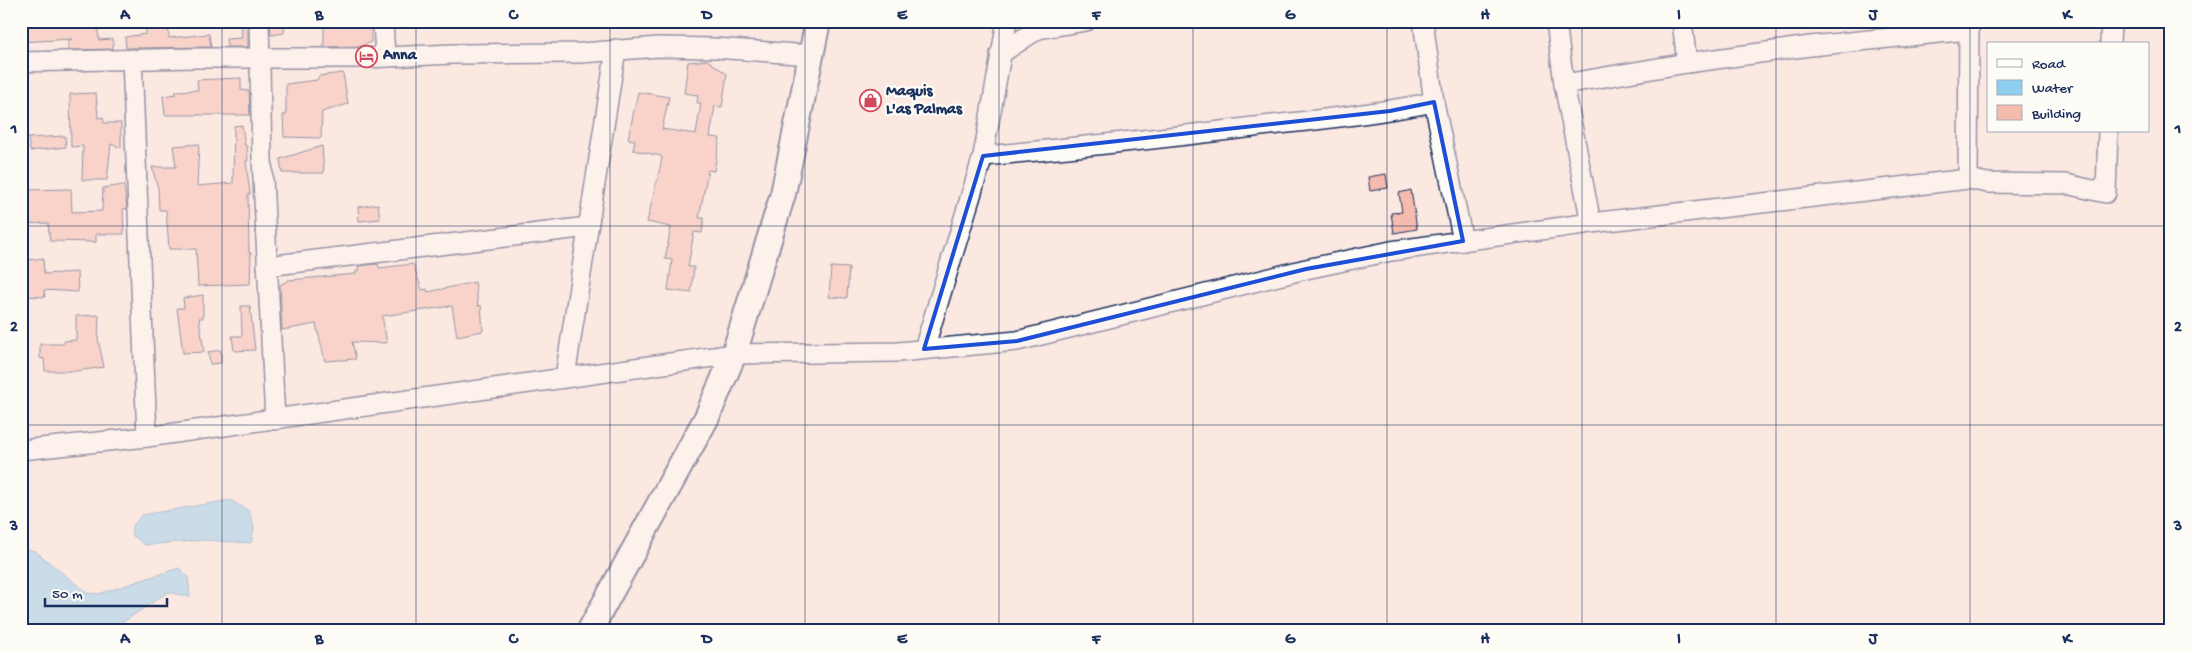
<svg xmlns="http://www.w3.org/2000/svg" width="2192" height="651" viewBox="0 0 2192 651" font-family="'Gochi Hand',sans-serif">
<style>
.water{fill:#8dcfef;stroke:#5f8fb5}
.building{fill:#f5bbad;stroke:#1b2f5e}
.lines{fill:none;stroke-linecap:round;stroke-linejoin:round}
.minor-casing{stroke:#1b2f5e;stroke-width:22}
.tertiary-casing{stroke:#1b2f5e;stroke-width:28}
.minor{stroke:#fdfcf7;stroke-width:19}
.tertiary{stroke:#fdfcf7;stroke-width:24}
.marked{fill:none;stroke:#1d4ed8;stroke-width:4;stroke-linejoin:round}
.grid{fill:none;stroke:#1b2f5e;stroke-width:1;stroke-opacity:0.55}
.labels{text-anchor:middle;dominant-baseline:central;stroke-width:4.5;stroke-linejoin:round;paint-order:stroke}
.poi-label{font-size:16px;font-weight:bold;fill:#1b2f5e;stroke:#fdfcf7;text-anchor:start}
.neatline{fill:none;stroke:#1b2f5e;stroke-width:2}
.grid-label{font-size:16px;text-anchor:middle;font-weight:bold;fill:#1b2f5e}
</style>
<rect width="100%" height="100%" fill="#fbe8e1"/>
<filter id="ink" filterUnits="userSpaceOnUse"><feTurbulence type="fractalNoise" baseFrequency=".02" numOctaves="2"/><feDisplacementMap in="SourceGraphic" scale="10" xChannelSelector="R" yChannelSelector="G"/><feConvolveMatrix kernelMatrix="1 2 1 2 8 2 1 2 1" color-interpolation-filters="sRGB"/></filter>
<g filter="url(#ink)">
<g class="water">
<path d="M230,500l19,11 5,17 -3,15 -47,-3 -59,5 -13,-10v-8l10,-12z"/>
<path d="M21,549l14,2 52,42 12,1 80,-26 9,9 2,20 -22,-5 -48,32 -3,6h-96z"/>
</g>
<g class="building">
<path d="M21,21h76l2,19 14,-1v10l-45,1v-9l4,-2 -51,3z"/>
<path d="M145,21h23l1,17 40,-4 2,13 -85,1 -1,-11 21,-3z"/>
<path d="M241,21h7v26h-21l-1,-8 16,-1z"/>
<path d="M270,21h15l-1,12 -13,2z"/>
<path d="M324,21h47v21l-10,4 -37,1z"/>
<path d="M707,60l20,14 -5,33 -7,-1 -5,31 10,1 -6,33 -6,-1 -9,48h5l-2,15 -8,-1 -6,35h6l-3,26 -23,-3 4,-30 -7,-1 6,-32 -24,-5 15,-63 -1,-3 -28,-6 2,-10 -7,-1 10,-47 31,5 -7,32 34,5 5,-31h-4l1,-8 -14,-2 4,-31z"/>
<path d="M343,73l5,31 -26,8 -1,26 -37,-1 -1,-22h3v-31l31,-4 2,-4z"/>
<path d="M241,78v12l8,1 1,24h-85l-2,-19 13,-2v-3l22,-1 -1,-10z"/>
<path d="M96,93l2,25 5,-1 1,6h17v25l-10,-4 -4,36h-25l1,-34 -12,1 -1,-53z"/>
<path d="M242,125l3,21h2l1,15h-2l4,33h-2l1,59h2l-1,31 -52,2 -2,-37h-27l-3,-39h-7l-1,-22 -6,-21h24l-3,-21 26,-2 -2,42 36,-3 1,-57z"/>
<path d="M65,136l1,11 -36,4 -2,-13z"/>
<path d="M322,146l2,27h-42l-2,-14z"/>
<path d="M1386,174l2,14 -18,3 -2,-14z"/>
<path d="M124,185l3,24h-4l1,25h-28v8l-46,-1 -2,-18 -23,1 -1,-34 47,-1 1,23 30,-1 1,-23z"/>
<path d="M1411,190l6,39 -23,4 -3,-20 11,-1 -3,-19z"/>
<path d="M378,204l2,15 -21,2 -1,-14z"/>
<path d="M43,258l1,16 33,-2 1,20 -34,-2 1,7 -22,-1 -2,-35z"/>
<path d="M378,264l1,4 34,-4 9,26 5,-1 1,3 47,-10 3,24 3,-1 2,26 -26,5 -5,-30 -70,10 5,27 -35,-1 4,17 -31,2 -9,-37 -34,6 -2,-45 9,-5 67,-6v-3l3,-1 -1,-4z"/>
<path d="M831,267l18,1 -2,30 -18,-1z"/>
<path d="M203,295v23h-4l5,34 -21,1 -6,-45h7l-1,-10z"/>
<path d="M241,306h9l5,44 -21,1 -2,-15h10z"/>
<path d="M99,315l-1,24 6,28 -27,4h-32l-1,-12 -4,-1v-14h23l2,-3 11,-1v-24z"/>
<path d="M221,350v13l-11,1 -2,-12z"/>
</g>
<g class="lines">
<defs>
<g id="minor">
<path d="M259,21l3,137 13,262"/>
<path d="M383,21l2,36"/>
<path d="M1423,21l11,81 29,139"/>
<path d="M1556,21l8,63 27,139"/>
<path d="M1682,21l5,42"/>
<path d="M2110,44l1,-23"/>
<path d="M1000,54l38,-25 48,-8"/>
<path d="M132,59l15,378"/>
<path d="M21,62l174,-4h170l88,-4 128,-1 78,-6 56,1 95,7"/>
<path d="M1564,84l123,-21 123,-17 158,-16"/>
<path d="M983,156c90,-8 181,-18 271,-29 61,-7 121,-13 180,-25"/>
<path d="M1968,179l1,-158"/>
<path d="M267,266l321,-39"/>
<path d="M924,349l59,-193 24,-135"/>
<path d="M565,377l51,-328"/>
<path d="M21,450l126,-13 587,-83 164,-2 119,-11 289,-72 85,-18 200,-28 377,-44 20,4 78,1 40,9 2,-62"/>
</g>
<path id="tertiary" d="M590,630l117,-213 27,-63 49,-160 35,-173"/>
</defs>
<use href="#minor" class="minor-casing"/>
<use href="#tertiary" class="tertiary-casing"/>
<use href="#minor" class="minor"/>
<use href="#tertiary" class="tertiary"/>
</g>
</g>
<path d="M0 0H2192V651H0ZM1434,102l29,139 -157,28 -289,72 -93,8 59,-193 407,-45z" fill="#fbe8e1" fill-opacity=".55" fill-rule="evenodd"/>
<path class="marked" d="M1434,102l29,139 -157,28 -289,72 -93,8 59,-193 407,-45z"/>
<path class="grid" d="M222,21v609M416,21v609M610,21v609M805,21v609M999,21v609M1193,21v609M1387,21v609M1582,21v609M1776,21v609M1970,21v609M21,226h2150M21,425h2150"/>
<defs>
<symbol id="hotel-ring" viewBox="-11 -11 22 22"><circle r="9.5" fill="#fdfcf7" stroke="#d1495b" stroke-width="1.5"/><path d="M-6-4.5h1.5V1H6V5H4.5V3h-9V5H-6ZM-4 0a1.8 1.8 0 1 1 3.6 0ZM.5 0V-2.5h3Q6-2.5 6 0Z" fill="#d1495b"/></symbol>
<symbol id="shop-ring" viewBox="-11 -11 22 22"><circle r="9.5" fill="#fdfcf7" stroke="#d1495b" stroke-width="1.5"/><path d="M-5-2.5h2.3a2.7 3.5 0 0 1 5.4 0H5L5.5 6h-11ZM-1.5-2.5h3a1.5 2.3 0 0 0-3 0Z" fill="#d1495b"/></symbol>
</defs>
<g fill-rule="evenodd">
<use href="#hotel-ring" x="354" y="44" width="25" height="25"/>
<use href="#shop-ring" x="858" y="88" width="25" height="25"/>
</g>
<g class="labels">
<g class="poi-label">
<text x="383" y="56">Anna</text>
<text x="886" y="92">Maquis<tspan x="886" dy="18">L'as Palmas</tspan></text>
</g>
</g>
<rect width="2192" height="651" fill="none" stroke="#fdfcf7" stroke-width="55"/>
<rect x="1987" y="42" width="162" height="90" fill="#fdfcf7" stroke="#a3aaba"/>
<rect x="1997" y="59" width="25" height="8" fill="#fdfcf7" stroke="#a3aaba"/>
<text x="2032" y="68" font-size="15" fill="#1b2f5e">Road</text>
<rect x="1997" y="80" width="25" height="15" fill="#8dcfef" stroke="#a3aaba"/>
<text x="2032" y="92" font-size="15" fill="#1b2f5e">Water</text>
<rect x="1997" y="105" width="25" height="15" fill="#f5bbad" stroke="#a3aaba"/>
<text x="2032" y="118" font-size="15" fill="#1b2f5e">Building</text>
<path d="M45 598v8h122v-8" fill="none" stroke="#1b2f5e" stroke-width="2.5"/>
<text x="52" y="598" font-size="15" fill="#1b2f5e" stroke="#fdfcf7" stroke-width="4" paint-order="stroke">50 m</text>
<rect x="28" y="28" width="2136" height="596" class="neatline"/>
<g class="grid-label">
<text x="125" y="19">A</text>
<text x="319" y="19">B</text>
<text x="513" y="19">C</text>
<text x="707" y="19">D</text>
<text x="902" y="19">E</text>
<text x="1096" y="19">F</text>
<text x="1290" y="19">G</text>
<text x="1485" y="19">H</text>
<text x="1679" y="19">I</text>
<text x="1873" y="19">J</text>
<text x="2067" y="19">K</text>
<text x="14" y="133">1</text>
<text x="2178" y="133">1</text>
<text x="14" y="331">2</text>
<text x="2178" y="331">2</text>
<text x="14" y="530">3</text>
<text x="2178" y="530">3</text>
<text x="125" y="643">A</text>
<text x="319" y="643">B</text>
<text x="513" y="643">C</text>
<text x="707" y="643">D</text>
<text x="902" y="643">E</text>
<text x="1096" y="643">F</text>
<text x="1290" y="643">G</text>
<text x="1485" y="643">H</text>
<text x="1679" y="643">I</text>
<text x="1873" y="643">J</text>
<text x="2067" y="643">K</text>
</g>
</svg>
